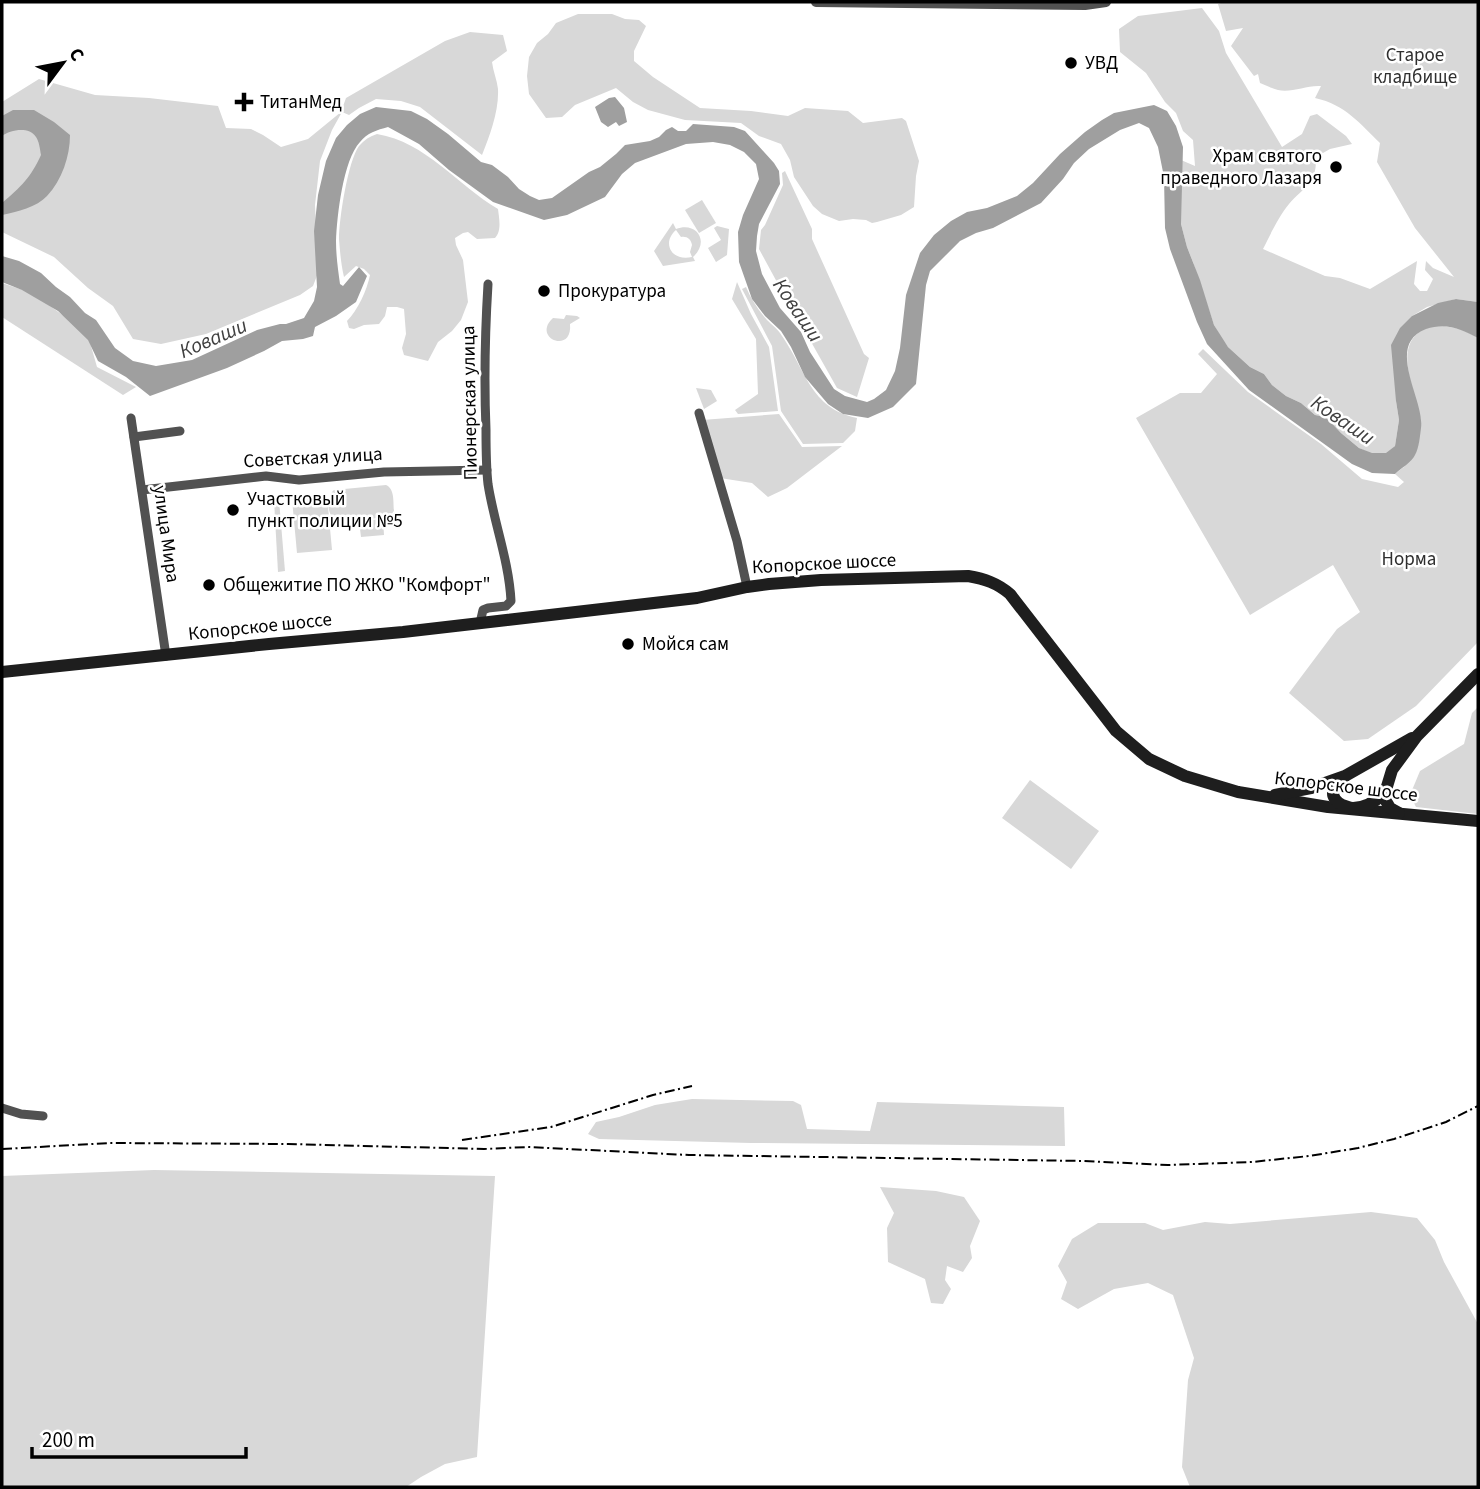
<svg xmlns="http://www.w3.org/2000/svg" width="1480" height="1489" viewBox="0 0 1480 1489" font-family="'Source Sans 3',sans-serif">
<style>
.green{fill:#d8d8d8;fill-rule:evenodd}
.water{fill:#9f9f9f}
.lines{fill:none;stroke-linecap:round;stroke-linejoin:round}
.minor{stroke:#515151;stroke-width:9}
.tertiary{stroke:#515151;stroke-width:10}
.secondary{stroke:#1e1e1e;stroke-width:12}
.rail{stroke:#000;stroke-width:2;stroke-dasharray:10 3.5 2 3.5;stroke-linecap:butt}
.poi-dot{fill:#000;stroke:#fff;stroke-width:2.5}
.labels{text-anchor:middle;dominant-baseline:central;stroke-width:5;stroke-linejoin:round;paint-order:stroke}
.park-label{font-size:19px;fill:#2f2f2f;stroke:#fff}
.poi-label{font-size:19px;fill:#000;stroke:#fff;text-anchor:start}
.street-label{font-size:19px;fill:#000;stroke:#fff}
.water-label{font-size:21px;font-style:italic;fill:#404040;stroke:#fff}
</style>
<rect width="100%" height="100%" fill="#fff"/>
<g class="green">
<path d="M1224,2h254v300l-22,-3 -29,8 -15,9 -16,85 3,19 -4,26 -8,7 -15,1 -13,-6 -18,-15 -15,-16 -11,-2 -14,-12 -15,-7 -14,-11 -8,-11 -14,-7 -22,-20 -6,-8 -8,-14 -21,-63 -6,-15 -6,-23v-64l14,6 -2,-26 -10,-9 -7,-18 -11,-11 -19,-29 -26,-21 -1,-23 19,-13 64,-8 17,23 7,22 56,94 20,-13 8,-18 7,-2 29,22 6,8 -22,5 -14,8c1,27 -12,30 -27,47 -10,12 -19,31 -26,45l62,27 15,2 30,11 47,-28 -3,23 6,7h7l6,-12 -8,-9 1,-9 7,7 21,9 -39,-49 -38,-66 3,-19c-21,-20 -34,-38 -65,-45l6,-12c-15,-1 -29,7 -43,4 -6,-1 -12,-5 -18,-7l-2,-9 -4,2 -23,-30 12,-18 -17,3 -8,-27z"/>
<path d="M578,14h34l13,5 14,1 7,6 -12,25v10l19,16 47,31 51,3 37,5 17,-8 43,3 15,12 39,-5 4,3 13,40 -3,15 -2,31 -13,8 -24,7 -5,1 -6,-3 -13,-1 -14,2 -17,-7 -9,-8 -19,-29 -4,-17 -9,-16 -22,-8 -18,-13 -56,-3 -37,-10 -15,-8 -17,-14 -41,17 -13,12 -16,1 -17,-24 -2,-18 2,-19 8,-14 11,-9 8,-11z"/>
<path d="M470,32l33,3 4,16 -15,11c1,9 5,18 6,27 1,22 -8,46 -16,66l-62,-48 -19,-6 -25,-2 -17,9 -10,7 -7,-3 -10,18 -12,31 -5,44 3,68 -5,13 -13,9 -94,39 -45,10 -28,-5 -20,-33 -25,-18 -34,-31 -52,-25v-130l37,-23 56,16 54,3 69,8 8,22 25,1 12,6 18,12 27,-8 33,-27 5,-14 99,-57z"/>
<path d="M377,134c49,8 80,51 121,75 1,9 4,22 -3,29l-18,1 -9,-7 -5,1 -8,5 1,7 7,15 5,42 -7,18 -9,11 -14,11 -10,19 -24,-6 -2,-7 4,-14 -2,-25 -7,-2h-10l-2,9 -6,8 -15,1 -10,4 -5,-1 -2,-7c11,-11 20,-31 23,-46l-6,-6 -8,-3 -12,11c-3,-13 -4,-25 -5,-38 0,-20 9,-78 20,-93 5,-6 11,-10 18,-12z"/>
<path d="M785,171l27,58v10l52,115 5,4 -12,39 -20,-9 -27,-48 -26,-41 -6,-15 -19,-35 2,-19 4,-5 18,-40 -1,-12z"/>
<path d="M702,200l14,23 -17,10 -14,-23z"/>
<path d="M673,223l3,6c21,-8 34,13 17,28l2,4 -32,5 -9,-15zM676,230l5,7c6,-1 10,2 11,8l-2,7 2,5c-20,5 -31,-14 -16,-27z"/>
<path d="M717,226l12,3 -2,26 -11,7 -8,-14 13,-8 -7,-12z"/>
<path d="M737,282l14,32 18,33 9,64 -40,3 -3,-4 23,-16 -2,-55 -24,-40z"/>
<path d="M2,283l21,7 23,13 22,16 21,20 8,28 39,20 -13,8 -121,-78z"/>
<path d="M746,287c5,12 12,23 21,33 5,5 11,9 15,16 24,34 28,72 75,82l-2,13 -12,12 -40,1 -22,-33 -9,-65 -30,-57z"/>
<path d="M566,315l11,1 3,2 -10,6c3,31 -39,14 -17,-6l11,1z"/>
<path d="M1438,325l23,4 17,9v304l-62,64 -48,33 -24,2 -55,-48 48,-64 23,-17 -27,-47 -83,50 -114,-197 44,-25h21l16,-19 -19,-20 5,-5 45,43 73,52 41,35 36,8 6,-5 -9,-8c3,-3 6,-5 9,-7 5,-6 18,-38 17,-45 -3,-27 -30,-73 1,-92 4,-2 11,-4 16,-5z"/>
<path d="M696,388l15,2 6,11 -13,8z"/>
<path d="M779,414l23,33 40,-1 -55,42 -19,9 -16,-14 -32,-5 -18,-58z"/>
<path d="M386,485c9,4 7,17 8,26l-5,6 -51,5c-11,-5 -13,-24 -4,-32z"/>
<path d="M327,496l5,54 -35,3 -5,-54z"/>
<path d="M274,500h5l6,71 -7,1z"/>
<path d="M383,519l1,16 -23,2 -2,-16z"/>
<path d="M1478,707v107l-62,-7 -6,-12 10,-24 44,-27 8,-31z"/>
<path d="M1030,780l69,51 -28,38 -69,-51z"/>
<path d="M692,1099l101,2 8,4 6,24 63,2 7,-29 187,5 1,39 -314,-3 -152,-4 -11,-5 8,-12 23,-5 36,-12z"/>
<path d="M154,1170l341,6 -18,281 -32,7 -24,13 -15,10h-404v-311z"/>
<path d="M880,1187l56,4 28,6 16,24 -10,25 2,12 -9,14 -16,-6 -2,14 6,9 -8,15 -12,-1 -6,-24 -37,-17 -1,-34 7,-15z"/>
<path d="M1371,1212l46,6 18,22 9,22 34,62v163h-288l-8,-20 6,-87 6,-22 -21,-63 -25,-12 -34,6 -36,20 -17,-10 6,-17 -9,-16 14,-27 26,-16h47l18,7 42,-8 25,2z"/>
</g>
<g class="water">
<path d="M615,97l9,11 3,14 -8,4 -3,-4 -8,5 -7,-5 -6,-15 14,-9z"/>
<path d="M1154,105l13,6 9,15 7,21 -2,77 6,23 13,33 14,45 14,22 22,20 14,7 8,11 14,11 15,7 14,12 11,2 15,16 18,15 13,5h14l9,-7 4,-26 -3,-19 -5,-56 9,-17 12,-12 26,-13 18,-4 22,3v36c-17,-9 -32,-16 -52,-9 -42,16 -1,71 -5,99 -1,8 -2,20 -6,27 -3,7 -14,13 -20,19l-23,-1 -20,-9 -103,-74 -42,-46 -10,-22 -27,-73 -5,-21 -1,-51 -6,-30 -9,-19 -10,-5 -19,7 -31,19 -15,14 -11,16 -22,24 -48,25 -17,5 -16,8 -30,30 -4,14 -10,99 -23,23 -25,11 -25,-4 -15,-10 -23,-27 -14,-30 -10,-16 -16,-15 -13,-17 -13,-37 -1,-30 5,-17 16,-36 -3,-15 -12,-12 -14,-7 -17,-3 -27,2 -51,19 -13,11 -17,23 -38,18 -23,5 -51,-18 -44,-32 -30,-26 -31,-17c-11,3 -21,6 -28,15 -17,18 -23,74 -24,99 0,14 2,29 4,43l3,2 16,-19 8,9 -11,26 -20,14 -21,11 -2,9 -10,3 -21,2 -18,10 -37,17 -77,28 -24,-19 -28,-16 -10,-21 -30,-29 -36,-21 -20,-8v-26l17,5 22,12 15,14 14,10 15,16 11,7 19,28 18,13 23,5 36,-6 65,-30 23,-6h6l18,-6 10,-17 3,-14 -3,-56 4,-36 8,-34 10,-23 11,-13 13,-11 16,-7 35,4 16,8 21,15 33,28 11,3 16,12 11,12 11,7 9,4 13,-2 37,-26 11,-5 16,-13 9,-9 25,-4 9,-4 7,-7 6,-3 6,4h8l7,-7 41,3 11,4 29,32 5,8 1,13 -21,40 -2,12 -1,15 6,23 18,34 21,24 9,20 24,37 11,7 22,6 7,-3 12,-9 9,-19 5,-23 6,-53 14,-42 14,-18 17,-14 16,-9 20,-4 30,-12 16,-13 27,-29 25,-22 17,-12 12,-7z"/>
<path d="M13,110h21l20,12 16,13c0,21 -8,45 -23,61 -10,11 -30,16 -45,19v-12c19,-16 29,-26 39,-48 -1,-6 -2,-14 -5,-18 -7,-11 -26,-7 -34,-1v-20z"/>
</g>
<g class="lines">
<g class="minor">
<path d="M699,413l38,128 10,46"/>
<path d="M131,418l35,238"/>
<path d="M134,437l46,-6"/>
<path d="M142,490l124,-14 33,4 85,-8 103,-2"/>
<path d="M480,623l3,-13 5,-2 18,-2 5,-5c-2,-40 -17,-78 -23,-117 -2,-18 -2,-36 -2,-54 -2,-49 -1,-97 2,-146"/>
<path d="M2,1108l19,6 22,2"/>
</g>
<path class="tertiary" d="M816,2l269,3 21,-3"/>
<g class="secondary">
<path d="M2,672l267,-28 134,-12 294,-34 50,-11 22,-3 52,-4 147,-4c17,3 29,7 42,18l106,137 33,28 36,17 53,16 90,15 150,14"/>
<path d="M1344,777c-11,9 -17,19 -2,28 4,1 8,3 11,3 12,0 23,-7 32,-15"/>
<path d="M1275,795l36,-7 34,-12 67,-38"/>
<path d="M1399,813l-9,-5 -4,-7 -1,-8 7,-23 25,-34 61,-62"/>
</g>
<g class="rail">
<path d="M462,1140l89,-13 102,-32 39,-9"/>
<path d="M2,1149l108,-6 178,1 196,5 44,-2 161,8 395,6 84,4 84,-3 57,-6 49,-8 36,-9 52,-17 32,-16"/>
</g>
</g>
<g class="poi-dot">
<circle cx="1071" cy="63" r="7"/>
<path d="M240.5 91.5h7v7h7v7h-7v7h-7v-7h-7v-7h7z"/>
<circle cx="1336" cy="167" r="7"/>
<circle cx="544" cy="291" r="7"/>
<circle cx="233" cy="510" r="7"/>
<circle cx="209" cy="585" r="7"/>
<circle cx="628" cy="644" r="7"/>
</g>
<g class="labels">
<g class="park-label">
<text x="1415" y="55">Старое<tspan x="1415" dy="22">кладбище</tspan></text>
<text x="1409" y="559">Норма</text>
</g>
<g class="poi-label">
<text x="1085" y="63">УВД</text>
<text x="260" y="102">ТитанМед</text>
<text x="1322" y="156" text-anchor="end">Храм святого<tspan x="1322" dy="22">праведного Лазаря</tspan></text>
<text x="558" y="291">Прокуратура</text>
<text x="247" y="499">Участковый<tspan x="247" dy="22">пункт полиции №5</tspan></text>
<text x="223" y="585">Общежитие ПО ЖКО "Комфорт"</text>
<text x="642" y="644">Мойся сам</text>
</g>
<g class="street-label">
<text transform="translate(470 403) rotate(-91)">Пионерская улица</text>
<text transform="translate(313 458) rotate(-3)">Советская улица</text>
<text transform="translate(166 534) rotate(82)">улица Мира</text>
<text transform="translate(824 564) rotate(-3)">Копорское шоссе</text>
<text transform="translate(260 627) rotate(-6)">Копорское шоссе</text>
<text transform="translate(1346 787) rotate(7)">Копорское шоссе</text>
</g>
<g class="water-label">
<text transform="translate(798 310) rotate(56)">Коваши</text>
<text transform="translate(213 338) rotate(-23)">Коваши</text>
<text transform="translate(1343 420) rotate(34)">Коваши</text>
</g>
</g>
<rect width="1480" height="1489" fill="none" stroke="#000000" stroke-width="7"/>
<g transform="translate(63 63) rotate(58)" stroke="#ffffff" stroke-width="5" paint-order="stroke">
<path d="M0-5L12 26L0 18L-12 26Z" fill="#000000"/>
<text y="-10" font-size="19" font-weight="bold" text-anchor="middle" fill="#000000">С</text>
</g>
<path d="M32 1447v10h214v-10" fill="none" stroke="#000000" stroke-width="3.5"/>
<text x="42" y="1447" font-size="21" fill="#000000" stroke="#ffffff" stroke-width="5" paint-order="stroke">200 m</text>
</svg>
